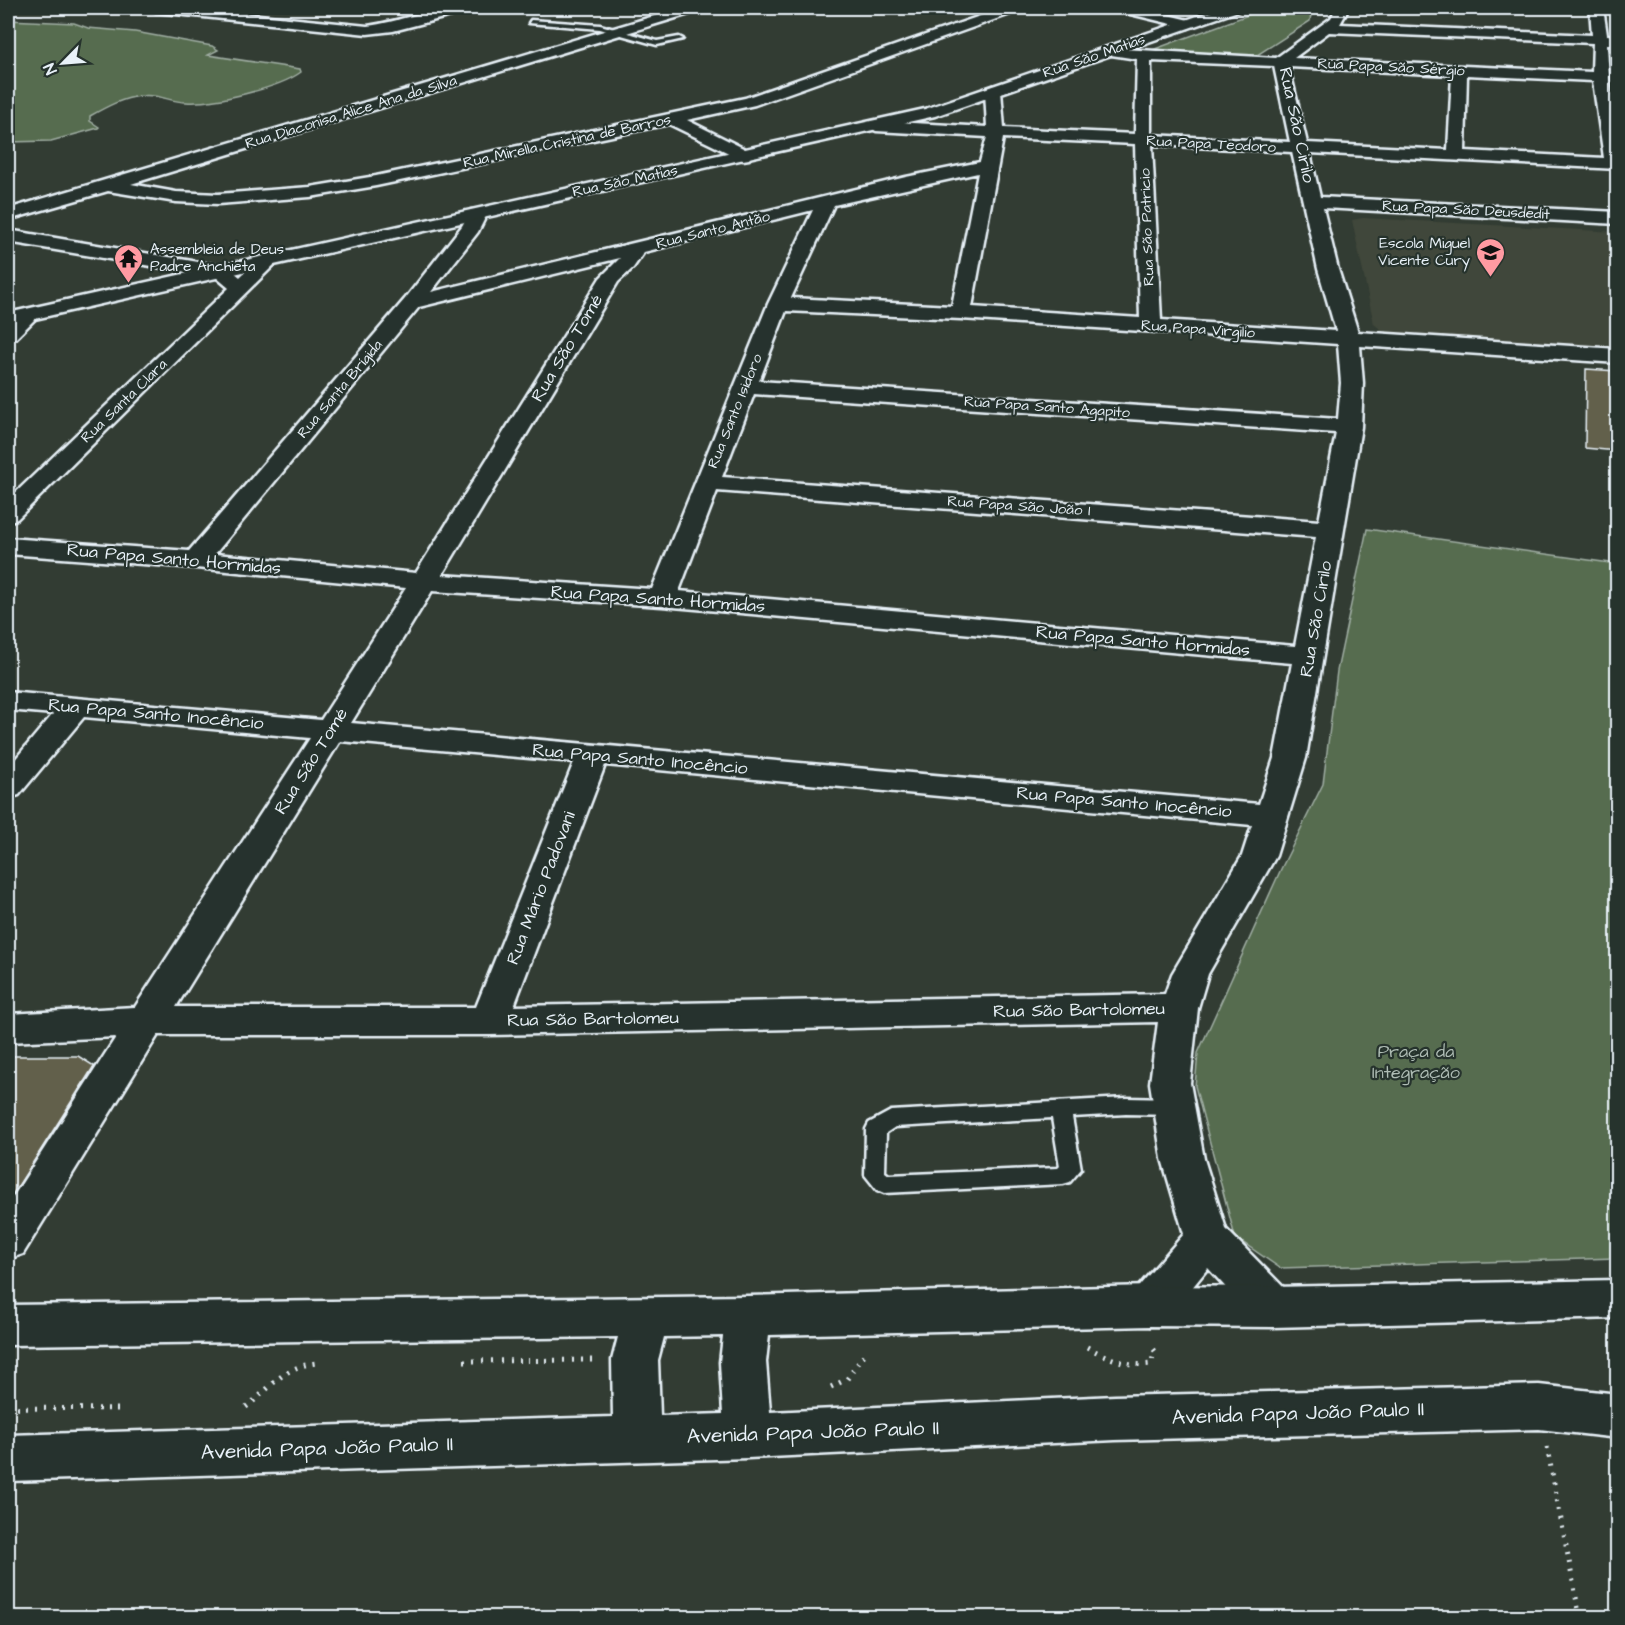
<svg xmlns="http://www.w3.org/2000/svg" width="1625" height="1625" viewBox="0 0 1625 1625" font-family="'Architects Daughter',sans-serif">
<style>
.built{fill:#40473a}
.green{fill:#576c4f;stroke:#a0aea4;stroke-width:1.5}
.building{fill:#62604c;stroke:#e8f1f8;stroke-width:1.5}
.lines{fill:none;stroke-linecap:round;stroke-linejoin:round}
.lane-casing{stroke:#e8f1f8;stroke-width:5}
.street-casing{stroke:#e8f1f8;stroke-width:5}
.secondary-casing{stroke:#e8f1f8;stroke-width:5}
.path{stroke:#e8f1f8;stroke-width:5;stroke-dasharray:2 7;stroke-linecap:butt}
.lane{fill:#26332d;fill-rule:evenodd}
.street{fill:#26332d;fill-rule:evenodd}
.secondary{fill:#26332d;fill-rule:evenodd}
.labels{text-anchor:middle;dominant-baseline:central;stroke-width:4.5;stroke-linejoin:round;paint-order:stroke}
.far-street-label{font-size:15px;fill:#e8f1f8;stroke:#26332d}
.far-poi-label{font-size:15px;fill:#e8f1f8;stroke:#26332d;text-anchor:end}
.street-label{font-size:18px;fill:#e8f1f8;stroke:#26332d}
.park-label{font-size:18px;fill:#aebcb4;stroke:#26332d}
.near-street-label{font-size:21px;fill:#e8f1f8;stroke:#26332d}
</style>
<rect width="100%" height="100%" fill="#323c33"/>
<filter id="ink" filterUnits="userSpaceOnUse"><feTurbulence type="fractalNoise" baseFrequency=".0167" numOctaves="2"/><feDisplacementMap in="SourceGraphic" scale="12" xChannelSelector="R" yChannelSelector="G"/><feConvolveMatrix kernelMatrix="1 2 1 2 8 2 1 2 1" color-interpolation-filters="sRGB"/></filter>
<g filter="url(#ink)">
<path class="built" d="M1363,218l254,14v116l-229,-13 -14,-11 -22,-104z"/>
<g class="green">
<path d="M1267,8h45l-2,13 -59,38 -107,-6z"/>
<path d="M8,20l66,3 14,5 47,4 77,14 6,4 -10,5 92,14 1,3c-21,16 -89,32 -115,30 -16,0 -29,-9 -45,-6 -19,2 -35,11 -51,20v5l9,6 -1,1 -47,13 -43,1z"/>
<path d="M1367,529l250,35v694l-337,10 -45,-31 -40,-151 3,-33 83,-184 42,-85 14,-113z"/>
</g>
<g class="building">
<path d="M1586,369l31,2v80l-32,-3z"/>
<path d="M8,1056h70l16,10 -86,136z"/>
</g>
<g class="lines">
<defs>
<g id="lane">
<path d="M531,20l69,5 57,16 22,-4 4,2 -26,6 -57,-16 -71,-6z"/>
<path d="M1126,1098l48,1 7,2 3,6 -3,6 -7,2 -48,-1 -54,3 9,52 -11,13 -7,2 -179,9 -7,-3 -12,-15 1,-46 3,-6 22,-12zM1052,1118l8,48 -2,2 -169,7 -4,-3 1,-39 9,-6z"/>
</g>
<g id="street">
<path d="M149,8h42l176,18c34,-4 71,-22 105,-18l-2,3 -77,20 -26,3 -211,-22z"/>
<path d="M681,8h20l-2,3 -568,173 45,8 42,2 92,-7 66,-11 369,-78 258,-90h18l-2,3 -264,94 -68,15 62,31 3,4 -3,4 -6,1 -74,-36 -293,62 -66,11 -92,7 -42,-2 -68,-11 -100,29v-11z"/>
<path d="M1116,8h22l55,13 2,3 -7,4 -70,-17z"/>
<path d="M1336,8h13l-9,16 252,11 -2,-27h13l4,27 11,1v8h-11c1,42 11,83 11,125l-308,-16 10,44 298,15v12l-295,-16 15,61 20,63 260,17v14l-258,-17 3,37 -2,44 -55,331 -30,98 -68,118 -10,34 -8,75 14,76 22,70 63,64 6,14 -6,14 -16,6 -16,-6 -49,-53 -42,52 -16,6 -16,-6 -6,-14 6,-14 50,-58 -22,-75 -12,-76 8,-61 -669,13h-331l-135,219 -15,5v-54l108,-168 -108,5v-28l127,-7 175,-269 -226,-21 -65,78 -11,3v-30l45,-54 -45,-4v-18l313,28 85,-132 -210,-20 -188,-14v-16l181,13 216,-252 57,-73 9,-16h14l2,4 -9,18 -47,60 475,-115 74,-15 7,-25 -111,-6 -8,-5 8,-5 111,6 -2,-36 8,-5 8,5 3,37 131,6 2,-75 -32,-5 -2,-3 2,-3 171,10 55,-40zM1329,32l264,11 -1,29 -298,-14zM1151,61l123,5 16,76 -139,-7zM1289,67l163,8 -4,75 -141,-7zM1467,75l126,6 11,77 -139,-7zM1003,138l132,6 5,174 -168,-11zM1152,145l140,7 26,117 18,62 -175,-11zM978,173l-26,133 -161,-8 43,-93zM813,210l-45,94 -116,285 -210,-14 176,-293 15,-14 11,-16zM620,258l-20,20 -184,295 -201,-19 204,-247zM786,311l175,8 377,25 3,39 -3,36 -579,-38zM754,394l582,39 -17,88 -597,-44zM717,491l599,46 -21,109 -616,-55zM432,591l230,15 630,57 -18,95 -15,46 -908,-81zM340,741l234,21 -98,245h-300zM605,765l647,60 -10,31 -70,118 -7,20 -651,12z"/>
<path d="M8,230l214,36 7,2 11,9c11,-10 19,-24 35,-20l3,4 -261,258 -9,3v-22l221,-212 -13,-11 -208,-35z"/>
<path d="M28,309l7,2 4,4 -23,23 -8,1v-17l13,-11z"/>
</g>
<g id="secondary">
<path d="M1221,8h19l-2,3 -303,105 -927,209v-12l917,-204z"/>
<path d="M1618,1280v38l-345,9 -123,-1 -381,9 -3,27 4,50 345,-16 424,-11 79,9v44l-79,-9 -424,11 -367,18 -740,23v-46l605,-18 -1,-57 6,-23 -610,8v-40l740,-9 402,-10 123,1zM723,1336l-3,26 3,52 -63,2 -2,-56 6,-23z"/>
</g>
</defs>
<use href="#lane" class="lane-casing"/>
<use href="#street" class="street-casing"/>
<use href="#secondary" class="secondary-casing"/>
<g class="path">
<path d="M1087,1347c21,11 40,20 64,17l4,-13 -4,-5"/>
<path d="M464,1361l131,-1"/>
<path d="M831,1387l16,-8 17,-24 4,-2"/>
<path d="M246,1407c26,-19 35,-40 70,-44"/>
<path d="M8,1408l117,1"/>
<path d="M1547,1447l33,171"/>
</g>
<use href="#lane" class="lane"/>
<use href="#street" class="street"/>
<use href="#secondary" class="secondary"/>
</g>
</g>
<defs>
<symbol id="school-pin" viewBox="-11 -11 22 30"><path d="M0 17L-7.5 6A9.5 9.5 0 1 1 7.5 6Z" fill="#ff9aa2" stroke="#26332d"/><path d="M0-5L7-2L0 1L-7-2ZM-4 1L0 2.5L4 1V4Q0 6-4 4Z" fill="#111"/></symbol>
<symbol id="temple-pin" viewBox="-11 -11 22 30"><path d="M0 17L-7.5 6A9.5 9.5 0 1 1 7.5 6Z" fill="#ff9aa2" stroke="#26332d"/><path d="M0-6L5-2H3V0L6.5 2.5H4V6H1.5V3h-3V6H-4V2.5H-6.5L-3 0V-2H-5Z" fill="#111"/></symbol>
</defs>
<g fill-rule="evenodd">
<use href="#school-pin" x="1474" y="236" width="33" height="45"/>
<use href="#temple-pin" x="112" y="242" width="33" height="45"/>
</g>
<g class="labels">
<g class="far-street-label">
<text transform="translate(1094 56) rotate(-19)">Rua São Matias</text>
<text transform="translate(1391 67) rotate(3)">Rua Papa São Sérgio</text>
<text transform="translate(351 112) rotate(-17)">Rua Diaconisa Alice Ana da Silva</text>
<text transform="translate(567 141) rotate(-12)">Rua Mirella Cristina de Barros</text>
<text transform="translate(1211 144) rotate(3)">Rua Papa Teodoro</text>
<text transform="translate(625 181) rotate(-12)">Rua São Matias</text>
<text transform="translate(1466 210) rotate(3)">Rua Papa São Deusdedit</text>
<text transform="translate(1147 227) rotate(-92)">Rua São Patricio</text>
<text transform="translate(713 230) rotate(-14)">Rua Santo Antão</text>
<text transform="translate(1198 329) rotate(4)">Rua Papa Virgilio</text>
<text transform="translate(340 389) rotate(-50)">Rua Santa Brígida</text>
<text transform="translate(124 401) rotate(-44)">Rua Santa Clara</text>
<text transform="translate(1047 407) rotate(4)">Rua Papa Santo Agapito</text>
<text transform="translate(735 411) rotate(-68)">Rua Santo Isidoro</text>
<text transform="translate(1019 506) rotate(4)">Rua Papa São João I</text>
</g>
<g class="far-poi-label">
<text x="1470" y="243">Escola Miguel<tspan x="1470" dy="17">Vicente Cury</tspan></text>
<text x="150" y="249" text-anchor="start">Assembleia de Deus<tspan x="150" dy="17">Padre Anchieta</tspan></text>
</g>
<g class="street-label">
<text transform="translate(1297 125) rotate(78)">Rua São Cirilo</text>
<text transform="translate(567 348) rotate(-59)">Rua São Tomé</text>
<text transform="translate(174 559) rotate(5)">Rua Papa Santo Hormidas</text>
<text transform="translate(658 599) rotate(4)">Rua Papa Santo Hormidas</text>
<text transform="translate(1316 619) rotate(-80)">Rua São Cirilo</text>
<text transform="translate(1143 641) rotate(5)">Rua Papa Santo Hormidas</text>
<text transform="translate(156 714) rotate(5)">Rua Papa Santo Inocêncio</text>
<text transform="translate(640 759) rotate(5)">Rua Papa Santo Inocêncio</text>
<text transform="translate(311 761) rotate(-58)">Rua São Tomé</text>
<text transform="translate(1124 802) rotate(5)">Rua Papa Santo Inocêncio</text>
<text transform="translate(541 888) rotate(-69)">Rua Mário Padovani</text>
<text transform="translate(1079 1010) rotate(-1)">Rua São Bartolomeu</text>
<text transform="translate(593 1019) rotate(-1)">Rua São Bartolomeu</text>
</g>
<g class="park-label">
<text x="1416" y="1051">Praça da<tspan x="1416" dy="21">Integração</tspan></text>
</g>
<g class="near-street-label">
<text transform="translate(1298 1413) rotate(-2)">Avenida Papa João Paulo II</text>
<text transform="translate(813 1432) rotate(-2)">Avenida Papa João Paulo II</text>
<text transform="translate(327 1448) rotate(-2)">Avenida Papa João Paulo II</text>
</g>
</g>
<rect width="1625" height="1625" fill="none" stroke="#26332d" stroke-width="30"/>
<rect x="15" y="15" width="1595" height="1595" fill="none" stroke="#e8f1f8" stroke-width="2" filter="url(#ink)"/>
<g transform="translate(63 63) rotate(245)" stroke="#26332d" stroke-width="4.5" paint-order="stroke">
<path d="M0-4.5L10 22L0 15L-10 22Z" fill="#e8f1f8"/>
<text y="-9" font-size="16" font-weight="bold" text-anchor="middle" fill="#e8f1f8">N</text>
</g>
</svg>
